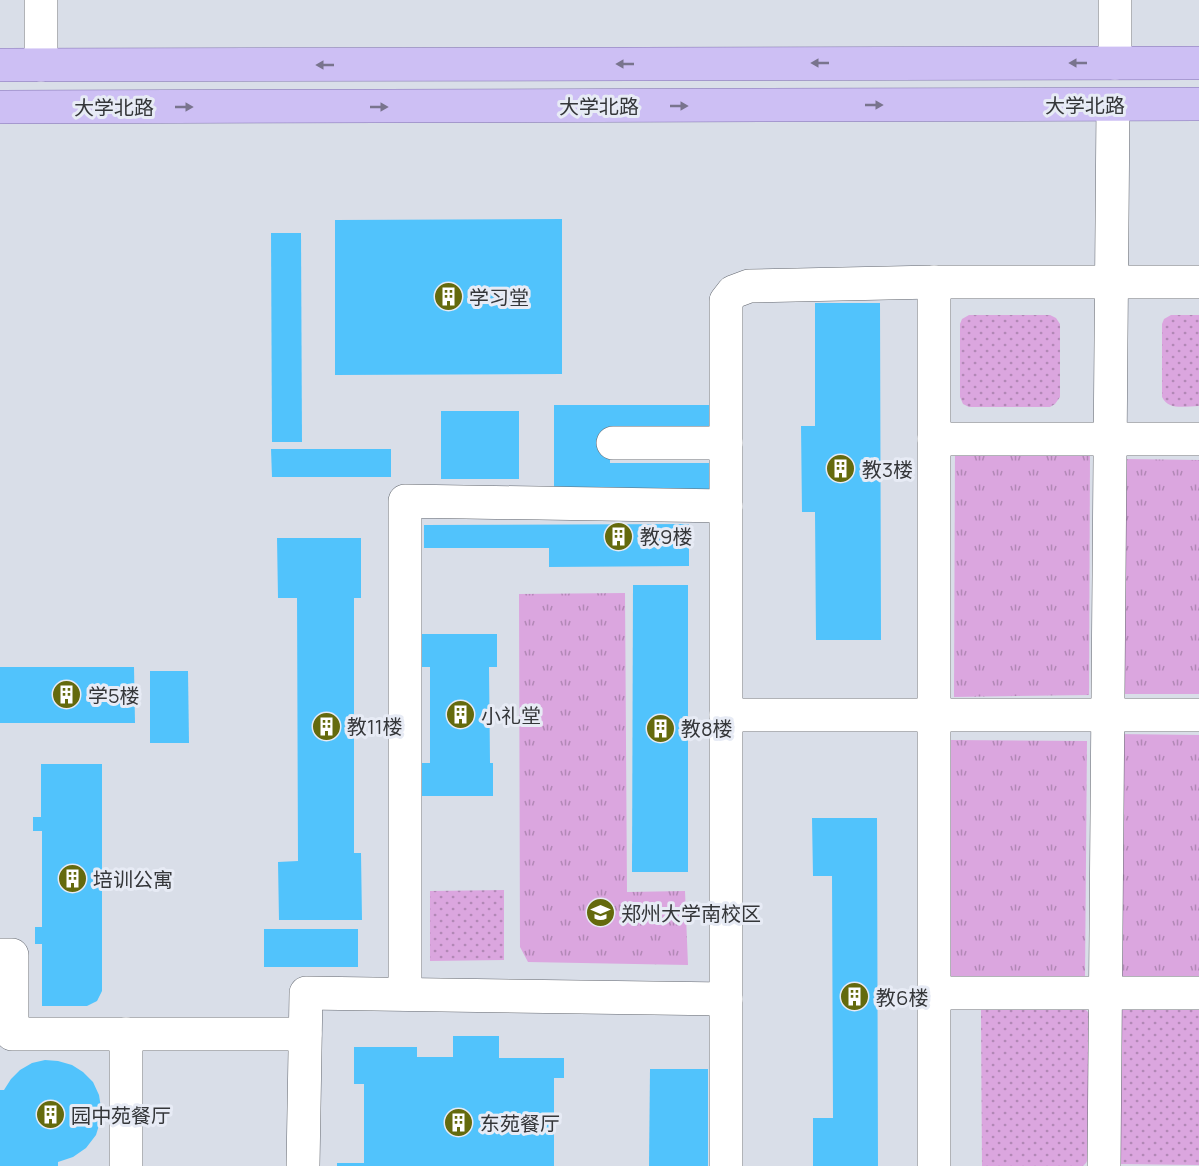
<svg xmlns="http://www.w3.org/2000/svg" width="1199" height="1166" viewBox="0 0 1199 1166" font-family="Manrope,'Noto Sans SC',sans-serif">
<style>
.grass{fill:url(#grass-dots)}
.park{fill:url(#park-tufts)}
.building{fill:#51c3fc}
.lines{fill:none;stroke-linecap:round;stroke-linejoin:round}
.minor-casing{stroke:#63676f;stroke-width:34}
.major-casing{stroke:#8174ae;stroke-width:34}
.minor{stroke:#fff;stroke-width:33}
.major{stroke:#cdbff4;stroke-width:33}
.oneway{fill:#79748d}
.labels{text-anchor:middle;dominant-baseline:central;stroke-width:6;stroke-linejoin:round;paint-order:stroke}
.street-label{font-size:20px;fill:#343639;stroke:#e7ebf5}
.poi-label{font-size:20px;fill:#343639;stroke:#e7ebf5;text-anchor:start}
</style>
<defs>
<pattern id="grass-dots" width="8" height="8" patternUnits="userSpaceOnUse" patternTransform="scale(1.5)"><rect width="8" height="8" fill="#dba6df"/><path d="M2 2h.1M6 6h.1" fill="none" stroke="#b288b6" stroke-width="1.8" stroke-linecap="round"/></pattern>
<pattern id="park-tufts" width="24" height="20" patternUnits="userSpaceOnUse" patternTransform="scale(1.5)"><rect width="24" height="20" fill="#dba6df"/><path d="M3 7l-1-3M5 7V3M7 7l1-3M15 17l-1-3M17 17v-4M19 17l1-3" fill="none" stroke="#b288b6"/></pattern>
</defs>
<rect width="100%" height="100%" fill="#d9dee8"/>
<g class="grass">
<path d="M969,315h81l6,3 4,6v73l-5,7 -5,3h-81l-6,-3 -3,-7v-73l2,-5z"/>
<path d="M1171,315h28v91c-14,0 -30,5 -37,-9v-73l2,-5z"/>
<path d="M504,890v70l-74,1v-70z"/>
<path d="M981,1007l104,2 4,4v144l-3,6 -3,3h-101z"/>
<path d="M1116,1008l83,1v156l-83,-1z"/>
</g>
<g class="park">
<path d="M955,454l135,2 -1,239 -135,2z"/>
<path d="M1123,459l76,1v234h-75z"/>
<path d="M625,593l2,299 58,-1 3,74 -160,-3 -8,-15 -1,-353z"/>
<path d="M1117,734l82,1v242l-81,-1z"/>
<path d="M949,740l138,1 -2,236 -135,1z"/>
</g>
<g class="building">
<path d="M562,219v155l-227,1v-155z"/>
<path d="M271,233h30l1,209h-30z"/>
<path d="M815,303h65l1,337h-65l-1,-128h-13l-1,-86h14z"/>
<path d="M554,405h160v21l-104,1v36h101v29l-157,1z"/>
<rect x="441" y="411" width="78" height="68"/>
<path d="M271,449h120v28h-119z"/>
<path d="M689,524v42l-140,1v-19h-125v-23z"/>
<path d="M277,538h84v60h-7v255h7l1,67h-83l-1,-58 20,-1 -1,-263h-19z"/>
<path d="M633,585h55v287h-56z"/>
<path d="M417,634h80v33h-8l1,96h3v33h-74v-33h11v-96h-13z"/>
<path d="M0,667h134l1,56h-135z"/>
<path d="M150,671h38l1,72h-39z"/>
<path d="M41,764h61v227l-5,10 -10,5h-45v-62h-7v-17h7v-96h-9v-14h8z"/>
<path d="M812,818h65l1,348h-65v-48h20l-1,-242h-19z"/>
<rect x="264" y="929" width="94" height="38"/>
<path d="M453,1036h46v22h65v20h-10v88h-217v-3h27v-79h-10v-37h63v10h36z"/>
<path d="M45,1060l13,1 14,4 11,7 10,10 6,13 2,13 -1,14 -4,13 -10,13 -13,9 -15,5v4h-58v-76h4l7,-11 9,-9 12,-7z"/>
<path d="M650,1069h58v97h-59z"/>
</g>
<g class="lines">
<defs>
<g id="minor">
<path d="M1115,0v63"/>
<path d="M41,65v-65"/>
<path d="M934,282v884"/>
<path d="M934,439h265"/>
<path d="M613,443h113v-142l7,-9 16,-6 185,-4h265"/>
<path d="M726,443v723"/>
<path d="M726,715h473"/>
<path d="M0,955h12v79h293"/>
<path d="M934,993h265"/>
<path d="M405,994v-493l321,5"/>
<path d="M126,1166v-132"/>
<path d="M303,1166l3,-173 420,6"/>
<path d="M1104,1166l9,-1061"/>
</g>
<g id="major">
<path d="M0,65l1199,-2"/>
<path d="M0,107l1199,-3"/>
</g>
</defs>
<use href="#minor" class="minor-casing"/>
<use href="#major" class="major-casing"/>
<use href="#minor" class="minor"/>
<use href="#major" class="major"/>
</g>
<defs><path id="oneway-solid" d="M-6-.8H1V-3.2L6.5 0L1 3.2V.8H-6Z" transform="scale(1.5)"/></defs>
<g class="oneway">
<use href="#oneway-solid" transform="translate(820 63) rotate(180)"/>
<use href="#oneway-solid" transform="translate(1078 63) rotate(180)"/>
<use href="#oneway-solid" transform="translate(625 64) rotate(180)"/>
<use href="#oneway-solid" transform="translate(325 65) rotate(180)"/>
<use href="#oneway-solid" transform="translate(874 105)"/>
<use href="#oneway-solid" transform="translate(679 106)"/>
<use href="#oneway-solid" transform="translate(184 107)"/>
<use href="#oneway-solid" transform="translate(379 107)"/>
</g>
<defs>
<symbol id="building-disc" viewBox="-11 -11 22 22"><circle r="9.5" fill="#646a0d" stroke="#e7ebf5"/><path d="M-4-6H4V6H1V3H-1V6H-4ZM-2.5-4.3h1.7v1.8h-1.7ZM.8-4.3h1.7v1.8H.8ZM-2.5-1h1.7V.8h-1.7ZM.8-1h1.7V.8H.8Z" fill="#fff"/></symbol>
<symbol id="university-disc" viewBox="-11 -11 22 22"><circle r="9.5" fill="#646a0d" stroke="#e7ebf5"/><path d="M0-5L7-2L0 1L-7-2ZM-4 1L0 2.5L4 1V4Q0 6-4 4Z" fill="#fff"/></symbol>
</defs>
<g fill-rule="evenodd">
<use href="#building-disc" x="432" y="280" width="33" height="33"/>
<use href="#building-disc" x="824" y="452" width="33" height="33"/>
<use href="#building-disc" x="602" y="520" width="33" height="33"/>
<use href="#building-disc" x="50" y="678" width="33" height="33"/>
<use href="#building-disc" x="444" y="698" width="33" height="33"/>
<use href="#building-disc" x="310" y="710" width="33" height="33"/>
<use href="#building-disc" x="644" y="712" width="33" height="33"/>
<use href="#building-disc" x="56" y="862" width="33" height="33"/>
<use href="#university-disc" x="584" y="896" width="33" height="33"/>
<use href="#building-disc" x="838" y="980" width="33" height="33"/>
<use href="#building-disc" x="34" y="1098" width="33" height="33"/>
<use href="#building-disc" x="442" y="1106" width="33" height="33"/>
</g>
<g class="labels">
<g class="street-label">
<text x="1085" y="105">大学北路</text>
<text x="599" y="106">大学北路</text>
<text x="114" y="107">大学北路</text>
</g>
<g class="poi-label">
<text x="469" y="297">学习堂</text>
<text x="862" y="469">教3楼</text>
<text x="640" y="536">教9楼</text>
<text x="88" y="695">学5楼</text>
<text x="481" y="715">小礼堂</text>
<text x="347" y="726">教11楼</text>
<text x="681" y="728">教8楼</text>
<text x="93" y="879">培训公寓</text>
<text x="621" y="913">郑州大学南校区</text>
<text x="876" y="997">教6楼</text>
<text x="71" y="1115">园中苑餐厅</text>
<text x="480" y="1123">东苑餐厅</text>
</g>
</g>
</svg>
